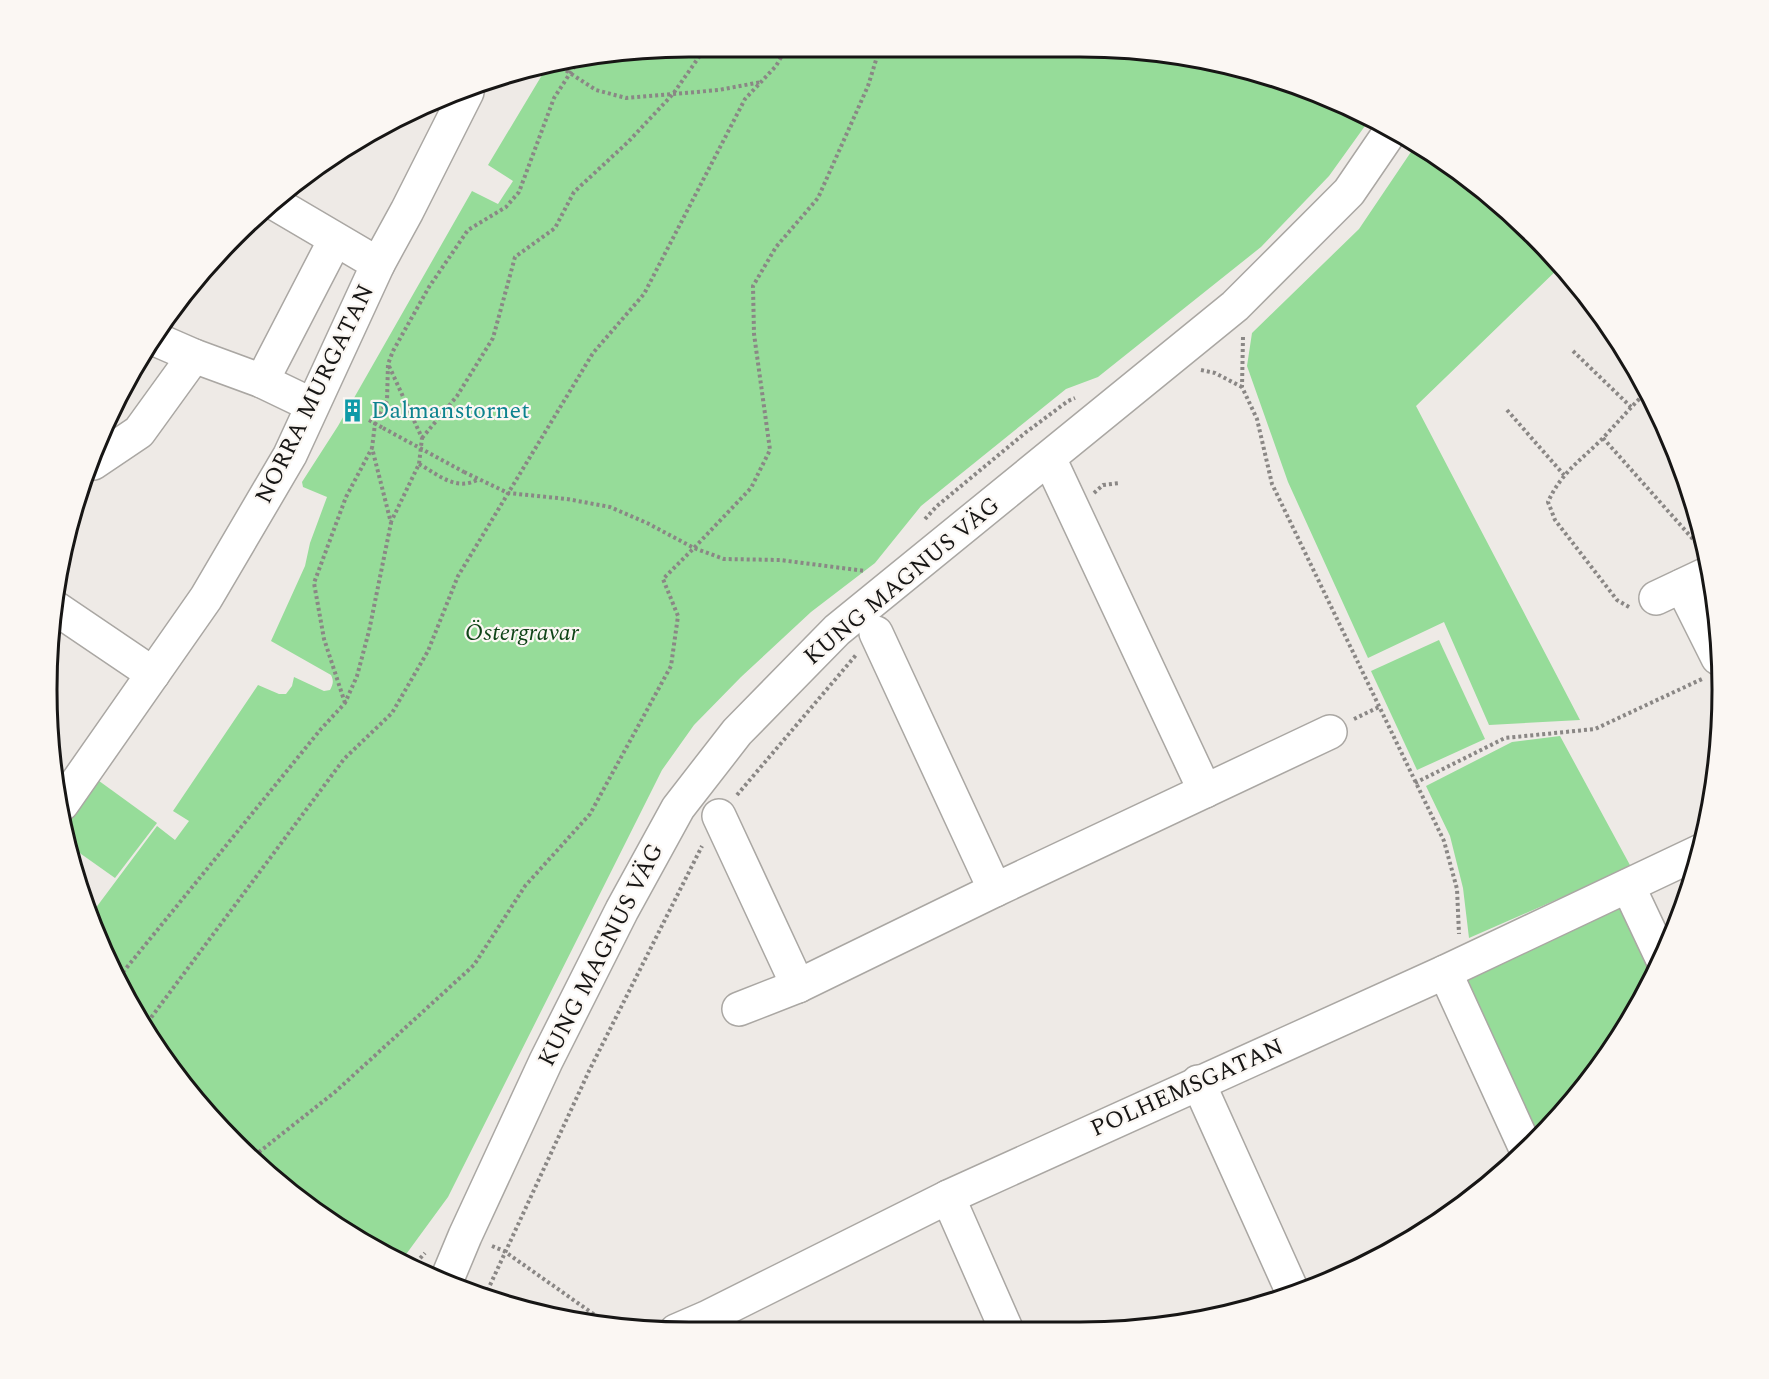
<svg xmlns="http://www.w3.org/2000/svg" width="1769" height="1379" viewBox="0 0 1769 1379" font-family="Spectral,serif">
<style>
.green{fill:#96dc99}
.lines{fill:none;stroke-linecap:round;stroke-linejoin:round}
.minor-casing{stroke:#aaa7a3;stroke-width:36}
.path{stroke:#8a8785;stroke-width:4;stroke-dasharray:3 3;stroke-linecap:butt}
.minor{stroke:#fff;stroke-width:33}
.path-bridge{stroke:#8a8785;stroke-width:4;stroke-dasharray:3 3;stroke-linecap:butt}
.labels{text-anchor:middle;dominant-baseline:central;stroke-width:4.5;stroke-linejoin:round;paint-order:stroke}
.street-label{font-size:24px;fill:#171615;stroke:#fbf7f3}
.culture-label{font-size:24px;fill:#0d838f;stroke:#fbf7f3;text-anchor:start}
.park-label{font-size:24px;font-style:italic;fill:#0f4417;stroke:#fbf7f3}
.rim{fill:none;stroke:#171615;stroke-width:3}
</style>
<rect width="100%" height="100%" fill="#eeeae6"/>
<g class="green">
<path d="M690,47l431,1 165,33 84,38 -41,57 -68,71 -163,130 -32,12 -145,117 -46,57 -64,49 -70,65 -47,48 -32,45 -214,427 -41,56 -7,7 -68,-36 -126,-110 -73,-103 -41,-98 65,-87 18,14 14,-19 -16,-10 85,-126 21,9h7l6,-8 2,-9 30,14 6,-1c3,-6 4,-9 1,-15l-60,-34 34,-75 5,-23 17,-46 -24,-10 -1,-5 36,-56 134,-235 26,13 15,-23 -25,-16 60,-100z"/>
<path d="M1417,143l54,37 91,85 -146,141 164,314 -91,5 -45,-103 -76,36 -80,-176 -41,-116 5,-33 107,-104z"/>
<path d="M1439,640l46,99 -68,31 -46,-99z"/>
<path d="M1560,736l71,131 -162,71 -6,-50 -13,-52 -24,-50 86,-44z"/>
<path d="M95,778l62,45 -42,55 -48,-34 -3,-21z"/>
<path d="M1623,901l34,71 -67,109 -54,57 -73,-161z"/>
</g>
<g class="lines">
<defs>
<g id="minor">
<path d="M276,204l102,60"/>
<path d="M155,339l39,17 68,25 50,24"/>
<path d="M262,381l73,-141"/>
<path d="M1049,458l156,333"/>
<path d="M93,463l46,-31 55,-76"/>
<path d="M1682,586l36,72"/>
<path d="M1656,598l53,-25"/>
<path d="M57,609l96,65"/>
<path d="M876,633l119,257"/>
<path d="M62,804l144,-206 84,-143 88,-191 29,-53 60,-119"/>
<path d="M719,816l79,170"/>
<path d="M1628,886l34,72"/>
<path d="M1445,972l81,177"/>
<path d="M739,1009l59,-23 197,-96 335,-158"/>
<path d="M1198,1082l96,213"/>
<path d="M948,1197l59,134"/>
<path d="M445,1284l20,-48 81,-175 76,-151 56,-102 59,-76 100,-102 398,-324 114,-114 43,-63"/>
<path d="M676,1331l30,-13 242,-121 497,-225 256,-121"/>
</g>
</defs>
<use href="#minor" class="minor-casing"/>
<g class="path">
<path d="M556,64l40,26 30,8 93,-8 42,-8"/>
<path d="M1243,337l-1,50 15,32 15,65 172,357 13,48 2,45"/>
<path d="M1573,351l58,56"/>
<path d="M389,366l33,72 -3,26 -28,58"/>
<path d="M1201,370l14,3 27,14"/>
<path d="M1507,410l57,65"/>
<path d="M369,420l14,8"/>
<path d="M422,438l35,-42 36,-58 22,-81 40,-29 19,-36 54,-50 45,-48 33,-47"/>
<path d="M1603,438l97,109"/>
<path d="M419,464c20,11 37,28 60,15"/>
<path d="M464,472l44,21 59,6 43,8 37,16 47,25 30,11 56,1 85,11"/>
<path d="M1094,493l9,-8 17,-2"/>
<path d="M925,519l12,-13 88,-73 43,-32 7,-3"/>
<path d="M1629,607l-12,-7 -62,-80 -7,-18c13,-29 32,-41 54,-63 15,-16 29,-32 45,-48"/>
<path d="M345,703l-21,-64 -10,-56 32,-86 26,-49"/>
<path d="M1354,719l25,-12"/>
<path d="M1415,783l90,-45 90,-9 107,-50"/>
<path d="M737,795l119,-140"/>
<path d="M119,977l202,-248 24,-26 12,-27 12,-45 22,-108 -19,-75 3,-24 12,-23 1,-37 5,-13 36,-64 39,-57 38,-23 13,-15 35,-94 24,-37"/>
<path d="M144,1027l200,-268 48,-46 36,-62 30,-75 135,-223 51,-59 101,-195 31,-33 11,-19"/>
<path d="M254,1156l81,-64 139,-127 51,-79 65,-72 81,-148 7,-50 -15,-37 31,-31 57,-60 19,-38 -16,-116 -1,-48 23,-39 42,-49 50,-112 12,-39"/>
<path d="M492,1246l12,5 105,74"/>
<path d="M412,1267l13,-14"/>
<path d="M485,1296l104,-225 113,-225"/>
</g>
<use href="#minor" class="minor"/>
<path class="path-bridge" d="M383,428l81,44"/>
</g>
<defs>
<symbol id="building-bare" viewBox="-9 -9 18 18"><path d="M-4-6H4V6H1V3H-1V6H-4ZM-2.5-4.3h1.7v1.8h-1.7ZM.8-4.3h1.7v1.8H.8ZM-2.5-1h1.7V.8h-1.7ZM.8-1h1.7V.8H.8Z" fill="#0f9aa8" stroke="#fbf7f3" stroke-width="2.5" paint-order="stroke"/></symbol>
</defs>
<g fill-rule="evenodd">
<use href="#building-bare" x="336" y="394" width="33" height="33"/>
</g>
<g class="labels">
<g class="street-label">
<text transform="translate(315 394) rotate(-64)">NORRA MURGATAN</text>
<text transform="translate(902 581) rotate(-40)">KUNG MAGNUS VÄG</text>
<text transform="translate(601 955) rotate(-63)">KUNG MAGNUS VÄG</text>
<text transform="translate(1187 1088) rotate(-24)">POLHEMSGATAN</text>
</g>
<g class="culture-label">
<text x="371" y="411">Dalmanstornet</text>
</g>
<g class="park-label">
<text x="522" y="633">Östergravar</text>
</g>
</g>
<path d="M0 0H1769V1379H0ZM689 57H1080A632 632 0 0 1 1712 689V690A632 632 0 0 1 1080 1322H689A632 632 0 0 1 57 690V689A632 632 0 0 1 689 57Z" fill="#fbf7f3" fill-rule="evenodd"/>
<path class="rim" d="M689 57H1080A632 632 0 0 1 1712 689V690A632 632 0 0 1 1080 1322H689A632 632 0 0 1 57 690V689A632 632 0 0 1 689 57Z"/>
</svg>
